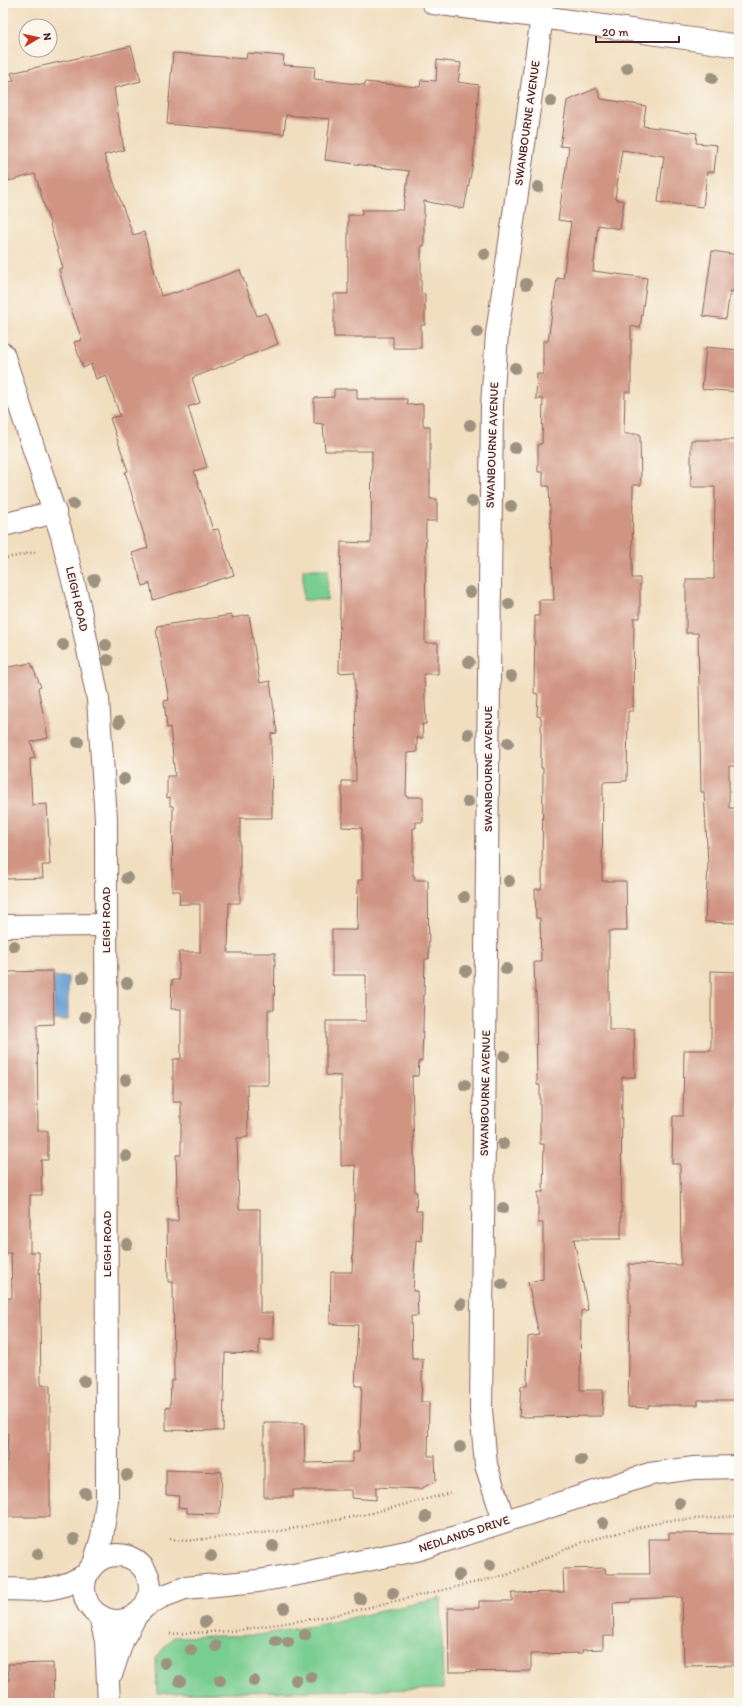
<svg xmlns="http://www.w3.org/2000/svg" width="742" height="1706" viewBox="0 0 742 1706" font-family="Itim,sans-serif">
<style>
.green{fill:#78cd91;stroke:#61765e}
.water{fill:#649ed3;stroke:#575e7f}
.building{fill:#d09483}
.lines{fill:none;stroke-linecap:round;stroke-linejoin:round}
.minor-casing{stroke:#84625f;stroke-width:24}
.path{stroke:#84625f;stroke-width:2.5;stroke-dasharray:1 3;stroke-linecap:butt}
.minor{stroke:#fff;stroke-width:22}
.tree{fill:#9d927f}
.labels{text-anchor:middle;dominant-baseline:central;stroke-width:3.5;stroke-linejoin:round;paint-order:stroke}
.street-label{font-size:12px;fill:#4a1f2b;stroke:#fbf7ec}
</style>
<rect width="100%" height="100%" fill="#fbf7ec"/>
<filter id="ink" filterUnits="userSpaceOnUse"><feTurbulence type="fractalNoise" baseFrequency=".025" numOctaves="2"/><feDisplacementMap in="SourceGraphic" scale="8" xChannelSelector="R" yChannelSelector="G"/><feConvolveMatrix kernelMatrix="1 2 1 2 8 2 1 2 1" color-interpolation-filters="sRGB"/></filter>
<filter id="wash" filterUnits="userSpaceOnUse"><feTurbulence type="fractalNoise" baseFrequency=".012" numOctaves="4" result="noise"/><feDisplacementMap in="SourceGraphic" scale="16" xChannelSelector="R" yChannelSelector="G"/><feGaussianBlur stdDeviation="0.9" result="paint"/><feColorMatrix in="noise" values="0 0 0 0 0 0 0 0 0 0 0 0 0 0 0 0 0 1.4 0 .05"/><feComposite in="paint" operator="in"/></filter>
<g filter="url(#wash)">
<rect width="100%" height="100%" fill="#f1debf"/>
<g class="green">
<path d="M303,569h25l-1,31h-24z"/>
<path d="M441,1598l2,91 -286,4 -1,-35 17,-21 86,-2 59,-10z"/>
</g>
<rect class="water" x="54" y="977" width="14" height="43"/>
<g id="blocks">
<g class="building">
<path d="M131,46l10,35 -27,7 10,62 -20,5 29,80 11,-3 17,64 14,-4v1l65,-23 17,46 9,-3 12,31 -86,34 8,25 -12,4 19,60 -13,4 19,59 5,-1 16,46 -81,25 -3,-17 -7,3 -11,-33 16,-5 -23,-76 3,-1 -18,-53 10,-2 -14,-41 -10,4 -5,-15 -8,4 -9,-26 8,-2 -16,-45 -7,-26 4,-1 -28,-94 -26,7 -6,-28v-70l11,-2 -3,-8z"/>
<path d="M173,53l73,6 1,-6 37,3 -1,9 32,2 -1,12 51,6v-3l10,1 45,4 1,-7 15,1 1,-21 24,3 -3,19 21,3 -6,78 -9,46 -40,-8v45h-3v48h4v31h-4v23h-28v-11h-59v-43h14v-79h14v-5h41l6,-39 -84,-11 5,-41 -44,-4 -2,19 -117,-10z"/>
<path d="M597,88l4,11 45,7 -3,20 54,7 -1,10 21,2 -3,27h-7l-4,35 -45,-5 6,-46 -42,-6 -7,49 9,2 -4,28 -22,-4 -5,46 54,7 -7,50 -9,-2v66h-6l-1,42h16l1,51h-8l-1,93h8v40h-6l-1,93h-5l-1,70 -24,1 -1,99h24l1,50h-18v99h25l1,47h-13l-1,162h-47l14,71 -7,1 -1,79h23l-1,26 -83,1 2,-31h6l1,-49 11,-2 -11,-53 15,-3v-56h-5v-31h5l1,-48h-4v-59h-3l-1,-93h-1l-1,-30h7l-1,-44h-4l-1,-29h6l1,-6 1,-115h-2v-51l-4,-1 1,-22 -4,-1 1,-77h4v-16h15l-5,-114h-6v-14h-5v-28h4l1,-45h-7l1,-25h6v-33h5l9,-63 6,1 8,-57 -13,-2 11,-73 -9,-1 7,-45z"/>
<path d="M712,251l27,4v38l-9,-2 -4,28 -23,-3z"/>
<path d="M706,347l33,3v42l-37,-3z"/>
<path d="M334,389h23v10h50v6l16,-1v22h7v73h7v22h-11l-1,122h13v31h-14l2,50h-4l1,14h-6v14l-10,1 -1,44h17v25h-7v6h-3v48h2l-1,4h14l1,79h-4l-3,102h-3l-1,15h-6l3,116h2l-1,19h6l-1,30 -5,-1 -3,51h4l1,25h-7l1,43h11l-2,43h8l-1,54h7l1,25 -16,8 -44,-2v13l-24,-2v-8h-59v7h-29v-74h40l1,40 48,-1v-10h6l3,-66h-7l3,-61 -28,-1 1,-52h21l4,-104 -1,-3 -14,1v-90l-15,-1v-54h40v-46h-34v-45h25l1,-50h4v-52l-20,-1v-46h14l-1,-109 -16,1 2,-131 30,1 1,-92h-47l-2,-27 -9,-1v-25l20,-1z"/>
<path d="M691,440h48v326h-10v42h10v115l-34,-1 3,-59 -4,-71h-3l-3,-159h-12v-54h28l1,-92h-24z"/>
<path d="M232,615v3l17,-3 11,68 10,-2 7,52 -6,1 1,84h-32v85h-11l-1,50h47l-1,57h-6v75h-21l1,52 -11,1 2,71h21v104h13v26h-14v15l-34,-1 -2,78 -57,-1v-23l4,1 1,-28h3l-1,-98h-5l-1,-61h11l-2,-66h5v-53h-8v-43h8v-50h-10l1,-29h7v-28h21v-48h-21l1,-13h-8l1,-85h-3v-9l-3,1v-22h8l-5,-49 -3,1 -3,-27 5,-1 -13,-70 2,-1 -1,-3z"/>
<path d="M31,663l10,24 -3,1 10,50 -17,4 4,16 -5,1 2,46 15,-1 3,61h-8l1,13 -39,1 -1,-211z"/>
<path d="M53,971l1,53 -17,1 1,106h10v29h-7l1,35h-12v57h9l2,133h9v132h-47v-35h3l2,-49h-5v-135h9l-1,-45h-8v-281z"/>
<path d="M711,971l28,1v428h-41v5h-50v3l-20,-1 2,-105h-1v-38l52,1 -1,-101h-8l1,-48h10l1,-66h27z"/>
<path d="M166,1470l56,2 -2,42 -33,-1v-5l-9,-1 1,-11 -13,-1z"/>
<path d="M669,1533l68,1 2,131 -55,1 -2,-69 -51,2v3l-18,1 1,33h-11v13l-21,1 1,3 -52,1v17l-82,1 -1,-64h31v-7h33v-8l52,-1 -1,-23 42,-1 1,6h44l-1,-35h20z"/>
<path d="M53,1663l1,40h-51v-23h6l-1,-16z"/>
</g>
</g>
</g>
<g filter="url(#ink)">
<use href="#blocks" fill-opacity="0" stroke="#84625f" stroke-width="1"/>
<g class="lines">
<defs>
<g id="minor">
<path d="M433,3l109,14 197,29"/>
<path d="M3,354l59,182 17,69 19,94 8,120 1,681 -5,37 -8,27"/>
<path d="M3,525l52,-13"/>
<path d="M3,926l103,-1"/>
<path d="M504,1521l-18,-56 -5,-55 11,-1005 5,-71 45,-317"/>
<circle cx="117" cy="1588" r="33"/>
<path d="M3,1589c34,1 54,4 84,-15"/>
<path d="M144,1607l17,-10 24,-9 73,-7 46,-8 112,-23 234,-76 44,-6 45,-1"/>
<path d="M100,1616l6,25 3,62"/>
<path d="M112,1672l11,-33 14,-25"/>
</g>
</defs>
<use href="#minor" class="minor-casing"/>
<g class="path">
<path d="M3,559l32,-7"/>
<path d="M170,1539l14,2 96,-10 87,-17 83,-21"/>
<path d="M170,1634l62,-3 99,-15 176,-41 73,-32 83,-22 76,-5"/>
</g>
<use href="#minor" class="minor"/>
</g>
<g class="tree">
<circle cx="627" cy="68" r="6"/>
<circle cx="712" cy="78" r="6"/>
<circle cx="551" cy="101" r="6"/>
<circle cx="538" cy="187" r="6"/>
<circle cx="484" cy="254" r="6"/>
<circle cx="526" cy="284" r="6"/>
<circle cx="477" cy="332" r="6"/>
<circle cx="515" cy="368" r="6"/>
<circle cx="470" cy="425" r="6"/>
<circle cx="515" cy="448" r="6"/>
<circle cx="472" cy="501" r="6"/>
<circle cx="73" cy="504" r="6"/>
<circle cx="511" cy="506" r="6"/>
<circle cx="94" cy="580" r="6"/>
<circle cx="470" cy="592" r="6"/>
<circle cx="509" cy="604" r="6"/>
<circle cx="63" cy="645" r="6"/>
<circle cx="106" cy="645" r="6"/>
<circle cx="108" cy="660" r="6"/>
<circle cx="469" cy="662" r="6"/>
<circle cx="511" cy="676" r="6"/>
<circle cx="119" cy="722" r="6"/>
<circle cx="468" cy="734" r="6"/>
<circle cx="78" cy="742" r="6"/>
<circle cx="508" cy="743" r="6"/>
<circle cx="124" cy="779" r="6"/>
<circle cx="468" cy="802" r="6"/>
<circle cx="127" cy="878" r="6"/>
<circle cx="509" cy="881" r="6"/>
<circle cx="464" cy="897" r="6"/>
<circle cx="14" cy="946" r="6"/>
<circle cx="506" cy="969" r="6"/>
<circle cx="466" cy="971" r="6"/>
<circle cx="83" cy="978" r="6"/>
<circle cx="127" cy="983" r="6"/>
<circle cx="85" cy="1017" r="6"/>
<circle cx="504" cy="1056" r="6"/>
<circle cx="126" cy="1080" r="6"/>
<circle cx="465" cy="1085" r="6"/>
<circle cx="503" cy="1144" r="6"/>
<circle cx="126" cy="1156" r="6"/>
<circle cx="503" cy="1208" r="6"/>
<circle cx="127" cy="1244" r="6"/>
<circle cx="502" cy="1284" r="6"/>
<circle cx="461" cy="1304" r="6"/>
<circle cx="84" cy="1381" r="6"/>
<circle cx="460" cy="1447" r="6"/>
<circle cx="581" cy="1460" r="6"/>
<circle cx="127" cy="1475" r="6"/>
<circle cx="85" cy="1493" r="6"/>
<circle cx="679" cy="1503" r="6"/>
<circle cx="426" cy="1517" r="6"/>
<circle cx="603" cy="1523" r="6"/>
<circle cx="74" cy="1539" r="6"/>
<circle cx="273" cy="1546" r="6"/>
<circle cx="38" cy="1554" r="6"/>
<circle cx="211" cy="1556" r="6"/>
<circle cx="490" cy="1565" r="6"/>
<circle cx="459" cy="1575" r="6"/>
<circle cx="393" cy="1593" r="6"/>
<circle cx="360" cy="1599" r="6"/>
<circle cx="284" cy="1608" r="6"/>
<circle cx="205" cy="1622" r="6"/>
<circle cx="305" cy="1635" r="6"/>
<circle cx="276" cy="1641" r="6"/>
<circle cx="288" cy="1642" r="6"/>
<circle cx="216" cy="1646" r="6"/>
<circle cx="191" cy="1650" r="6"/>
<circle cx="165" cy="1663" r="6"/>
<circle cx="311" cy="1677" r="6"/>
<circle cx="220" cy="1680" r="6"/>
<circle cx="296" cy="1680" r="6"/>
<circle cx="180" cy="1681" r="6"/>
<circle cx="254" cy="1681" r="6"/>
</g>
</g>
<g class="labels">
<g class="street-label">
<text transform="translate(527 123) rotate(-82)">SWANBOURNE AVENUE</text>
<text transform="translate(492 445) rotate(-88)">SWANBOURNE AVENUE</text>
<text transform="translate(77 599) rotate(77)">LEIGH ROAD</text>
<text transform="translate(488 769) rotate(-90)">SWANBOURNE AVENUE</text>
<text transform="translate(106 920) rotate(-90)">LEIGH ROAD</text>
<text transform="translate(485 1093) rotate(-89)">SWANBOURNE AVENUE</text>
<text transform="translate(107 1244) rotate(-90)">LEIGH ROAD</text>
<text transform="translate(464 1534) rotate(-18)">NEDLANDS DRIVE</text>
</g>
</g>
<rect width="742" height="1706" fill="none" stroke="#fbf7ec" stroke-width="16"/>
<g transform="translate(38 38) rotate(81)"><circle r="19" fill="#fbf7ec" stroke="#b4a19f"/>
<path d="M0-3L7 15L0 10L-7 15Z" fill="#c8321e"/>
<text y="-6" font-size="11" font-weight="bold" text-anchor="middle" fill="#4a1f2b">N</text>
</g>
<path d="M596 36v6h83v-6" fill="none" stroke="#4a1f2b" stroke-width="2"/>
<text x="602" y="36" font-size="12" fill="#4a1f2b" stroke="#fbf7ec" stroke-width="3" paint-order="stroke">20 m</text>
</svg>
